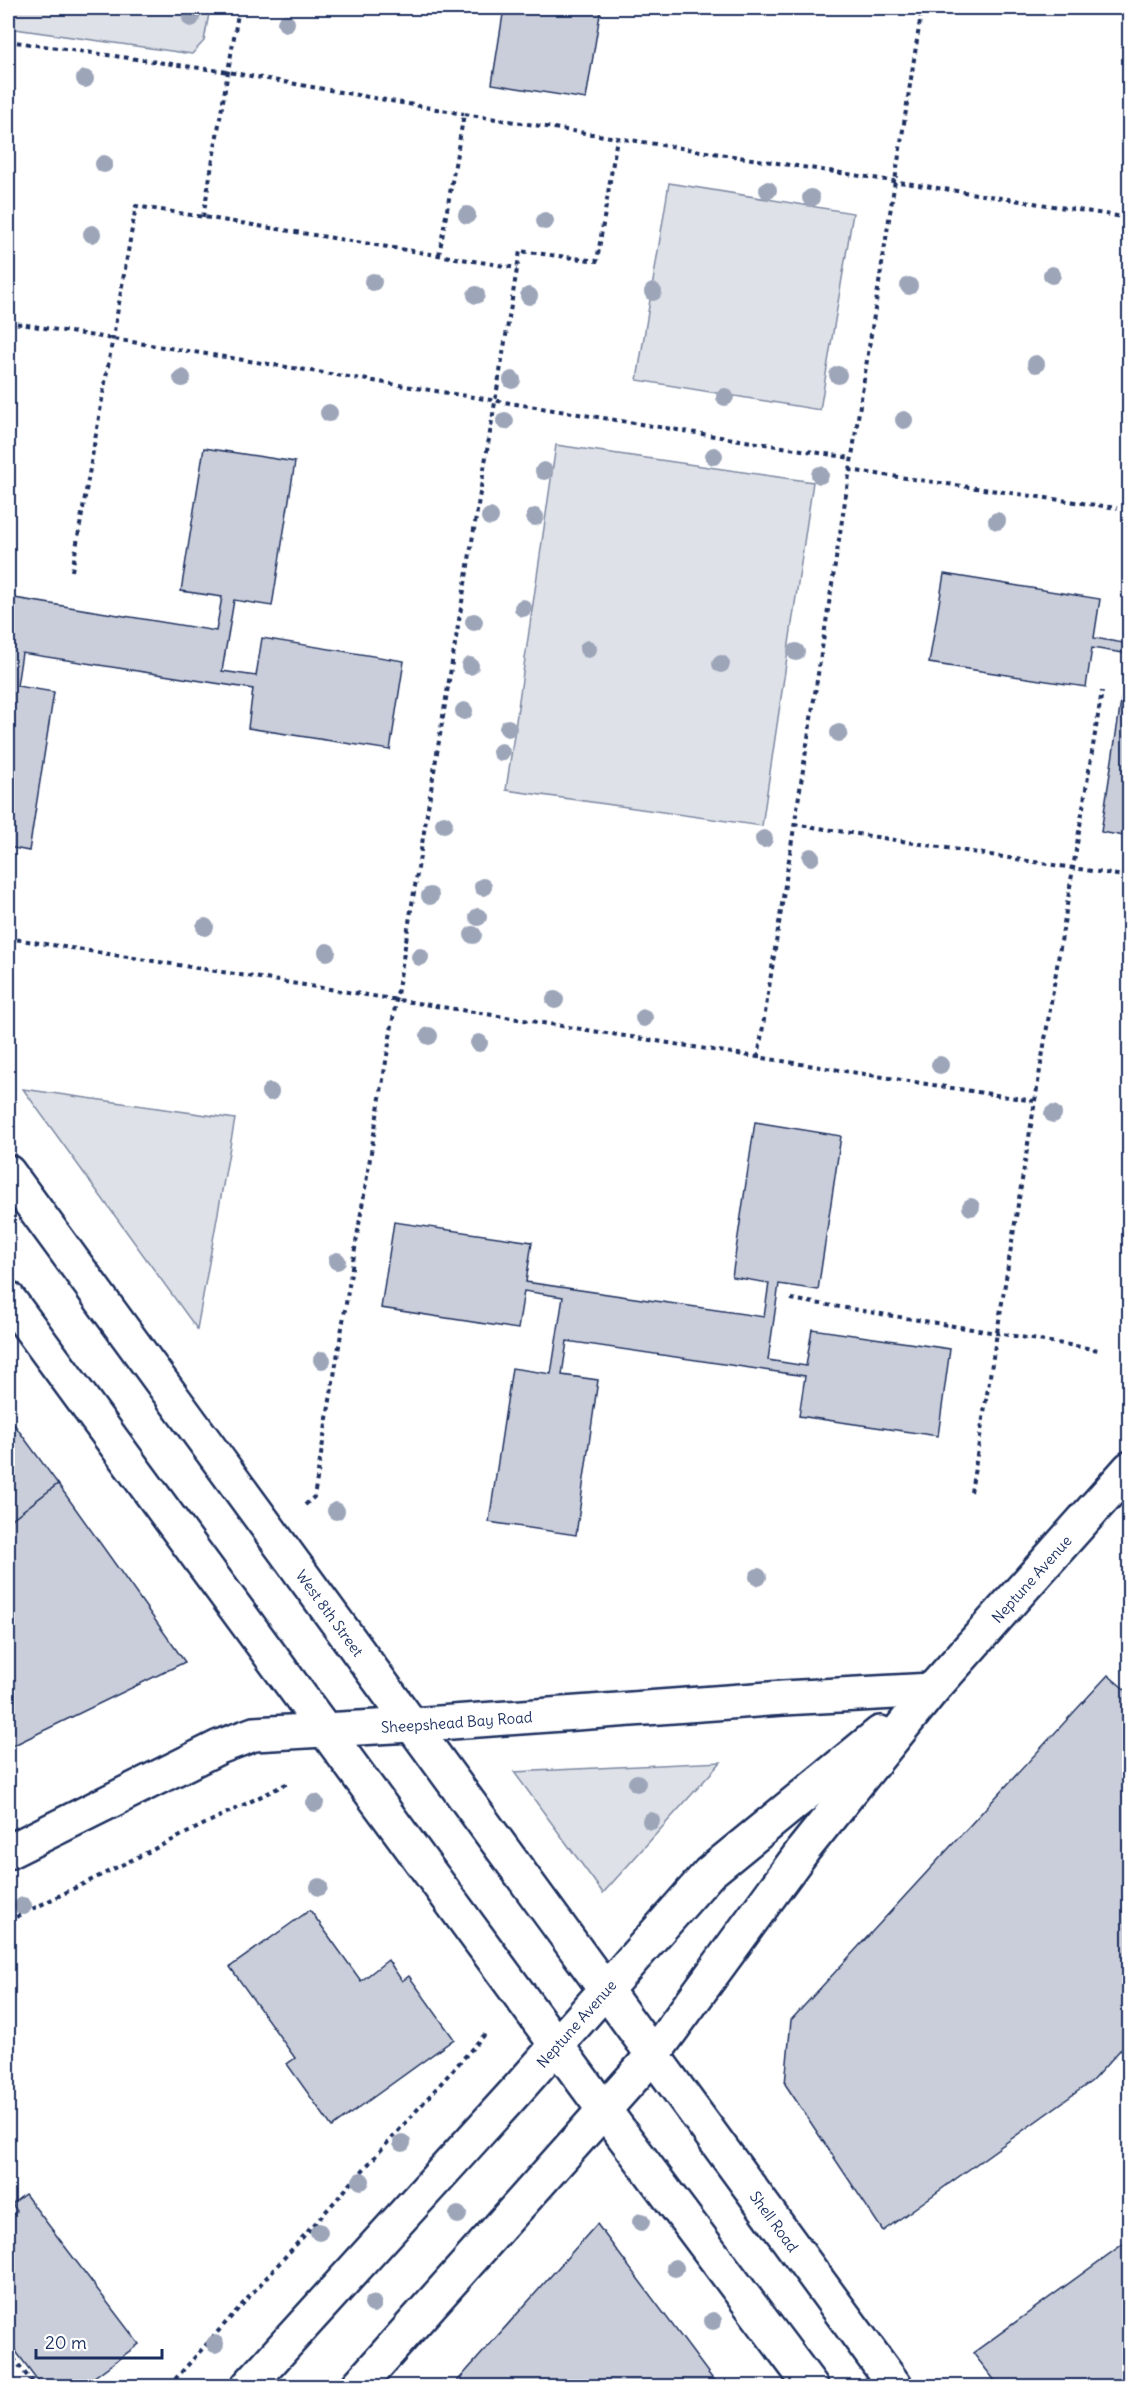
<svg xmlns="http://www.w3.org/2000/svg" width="1137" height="2394" viewBox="0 0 1137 2394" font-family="Delius,sans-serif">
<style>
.green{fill:#dee1e7;stroke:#7c88a2;stroke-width:1.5}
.building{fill:#caceda;stroke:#1b2f5e;stroke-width:1.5}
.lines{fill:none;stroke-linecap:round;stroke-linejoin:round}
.minor-casing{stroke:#1b2f5e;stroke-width:38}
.major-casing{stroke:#1b2f5e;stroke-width:38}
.path{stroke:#1b2f5e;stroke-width:4;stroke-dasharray:4.5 4.5;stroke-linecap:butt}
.minor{stroke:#fff;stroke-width:33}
.major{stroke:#fff;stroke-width:33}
.tree{fill:#9da5b9}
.labels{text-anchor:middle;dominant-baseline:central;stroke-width:4.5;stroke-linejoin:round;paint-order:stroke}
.street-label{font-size:15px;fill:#1b2f5e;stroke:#fff}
</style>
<rect width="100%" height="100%" fill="#fff"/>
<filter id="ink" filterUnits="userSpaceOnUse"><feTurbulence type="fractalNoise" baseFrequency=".0167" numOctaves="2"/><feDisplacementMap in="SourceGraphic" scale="12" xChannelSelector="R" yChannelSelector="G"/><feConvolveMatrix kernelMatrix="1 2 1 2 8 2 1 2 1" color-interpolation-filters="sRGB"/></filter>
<g filter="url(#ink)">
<g class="green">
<path d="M8,8h202l-6,33 -12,13 -184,-26z"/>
<path d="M669,183l184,30 -33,197 -183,-30z"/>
<path d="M556,445l257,37 -51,344 -256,-36z"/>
<path d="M23,1089l212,30 -38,210z"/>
<path d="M721,1762l-118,131 -89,-121z"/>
</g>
<g class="building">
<path d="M504,8h97l-15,91 -94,-15z"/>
<path d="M204,448l91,14 -23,144 -38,-6 -12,71 34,5 6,-38 142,23 -14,89 -142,-22 5,-39 -231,-36 -5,33 37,6 -25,159 -21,-4v-190l7,-47 -7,-1v-12l208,34 6,-34 -41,-6z"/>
<path d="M944,574l156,25 -6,39 35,6 1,-4v14l-38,-6 -6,39 -157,-24z"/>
<path d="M1122,695l8,1v141l-29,-5z"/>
<path d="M755,1122l86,14 -23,154 -39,-6 -11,76 38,6 6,-37 138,20 -12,87 -139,-20 6,-40 -238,-35 -5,34 36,5 -22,155 -87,-13 23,-154 39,6 12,-77 -39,-6 -6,38 -137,-21 13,-86 138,20 -6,40 238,35 5,-34 -37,-6z"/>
<path d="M8,1416l50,68 -50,38z"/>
<path d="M58,1484l127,178 -177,86v-226z"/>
<path d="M1108,1675l22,19v345l-38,42 -209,150 -98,-147 6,-64z"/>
<path d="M310,1910l51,71 27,-21 14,21 7,-5 45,63 -122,88 -45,-63 8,-6 -65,-91z"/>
<path d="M25,2194l114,150 -57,42h-40l-34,-45v-123l9,-7 -5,-7z"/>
<path d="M597,2224l121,162h-265z"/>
<path d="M1130,2239v147h-131l-26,-33z"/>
</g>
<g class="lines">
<defs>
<g id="minor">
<path id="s1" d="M8,1172l645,883"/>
<path d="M8,1298l596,812"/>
<path id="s2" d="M8,1852l211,-105 35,-13 157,-9 372,-27 149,-8"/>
</g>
<g id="major">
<path id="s3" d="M653,2055l242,331"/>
<path d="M604,2110l207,276"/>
<path id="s4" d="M248,2386l270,-297 191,-216 171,-140"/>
<path id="s5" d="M358,2386l295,-331 151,-206 128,-159 198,-222"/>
</g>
</defs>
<use href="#minor" class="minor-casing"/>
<use href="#major" class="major-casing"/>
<g class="path">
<path d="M8,41l220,31 236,42"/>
<path d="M203,217l36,-209"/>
<path d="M439,255l25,-141 153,24"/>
<path d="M8,322l843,136"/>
<path d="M849,470l268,38"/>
<path d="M72,571l64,-365 381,62"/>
<path d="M794,824l336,53"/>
<path d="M8,938l1026,163"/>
<path d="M758,1058l164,-1050"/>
<path d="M791,1299l308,51"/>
<path d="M971,1492l131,-801"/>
<path d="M305,1505l9,-8 206,-1246 77,10 20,-123 513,80"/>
<path d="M8,1921l282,-139"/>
<path d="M8,2351l27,35"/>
<path d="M169,2386l318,-354"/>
</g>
<use href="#minor" class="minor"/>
<use href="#major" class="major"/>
</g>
<g class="tree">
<circle cx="191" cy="18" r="9"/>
<circle cx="286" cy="23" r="9"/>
<circle cx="85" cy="79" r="9"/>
<circle cx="104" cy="164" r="9"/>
<circle cx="768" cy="190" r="9"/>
<circle cx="811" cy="198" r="9"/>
<circle cx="467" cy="215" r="9"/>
<circle cx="545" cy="221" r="9"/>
<circle cx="92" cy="234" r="9"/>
<circle cx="1052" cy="275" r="9"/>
<circle cx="373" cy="282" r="9"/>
<circle cx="909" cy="286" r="9"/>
<circle cx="653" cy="292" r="9"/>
<circle cx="476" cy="295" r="9"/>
<circle cx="529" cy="296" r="9"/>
<circle cx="1036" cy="364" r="9"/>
<circle cx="838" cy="375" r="9"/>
<circle cx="182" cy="378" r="9"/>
<circle cx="512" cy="380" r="9"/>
<circle cx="725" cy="397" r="9"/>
<circle cx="329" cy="413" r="9"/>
<circle cx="904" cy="420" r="9"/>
<circle cx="505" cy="421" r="9"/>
<circle cx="714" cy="456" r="9"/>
<circle cx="544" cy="471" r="9"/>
<circle cx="820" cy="475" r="9"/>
<circle cx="490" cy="517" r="9"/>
<circle cx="535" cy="517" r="9"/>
<circle cx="997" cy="521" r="9"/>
<circle cx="523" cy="608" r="9"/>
<circle cx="474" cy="622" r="9"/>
<circle cx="588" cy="649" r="9"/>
<circle cx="796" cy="652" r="9"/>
<circle cx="721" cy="664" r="9"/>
<circle cx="470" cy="666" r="9"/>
<circle cx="464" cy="711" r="9"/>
<circle cx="508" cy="728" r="9"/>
<circle cx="839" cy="733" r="9"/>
<circle cx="501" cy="752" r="9"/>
<circle cx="444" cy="824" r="9"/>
<circle cx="764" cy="839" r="9"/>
<circle cx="811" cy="857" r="9"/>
<circle cx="483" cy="887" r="9"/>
<circle cx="430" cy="896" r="9"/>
<circle cx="478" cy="917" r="9"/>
<circle cx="205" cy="927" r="9"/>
<circle cx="473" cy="935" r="9"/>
<circle cx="327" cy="952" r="9"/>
<circle cx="420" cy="957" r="9"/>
<circle cx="555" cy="1000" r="9"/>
<circle cx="644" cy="1018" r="9"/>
<circle cx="429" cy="1036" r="9"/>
<circle cx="479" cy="1043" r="9"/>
<circle cx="940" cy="1065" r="9"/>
<circle cx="270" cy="1092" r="9"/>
<circle cx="1053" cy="1114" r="9"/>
<circle cx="971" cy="1207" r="9"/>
<circle cx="337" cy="1261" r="9"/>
<circle cx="322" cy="1360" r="9"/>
<circle cx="336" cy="1511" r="9"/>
<circle cx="758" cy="1577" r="9"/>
<circle cx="637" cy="1783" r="9"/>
<circle cx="315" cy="1803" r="9"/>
<circle cx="651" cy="1821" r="9"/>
<circle cx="319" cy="1887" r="9"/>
<circle cx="23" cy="1906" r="9"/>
<circle cx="402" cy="2143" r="9"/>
<circle cx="361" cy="2181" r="9"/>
<circle cx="458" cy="2215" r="9"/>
<circle cx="641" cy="2222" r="9"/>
<circle cx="319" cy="2232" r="9"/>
<circle cx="675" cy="2268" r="9"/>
<circle cx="373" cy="2304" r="9"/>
<circle cx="713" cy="2321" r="9"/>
<circle cx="215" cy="2344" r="9"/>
</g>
</g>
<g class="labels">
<g class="street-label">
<text stroke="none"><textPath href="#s5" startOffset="1052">Neptune Avenue</textPath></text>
<text stroke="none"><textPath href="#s1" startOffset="546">West 8th Street</textPath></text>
<text stroke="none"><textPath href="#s2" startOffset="476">Sheepshead Bay Road</textPath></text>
<text stroke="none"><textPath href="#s4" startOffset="489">Neptune Avenue</textPath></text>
<text stroke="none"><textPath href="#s3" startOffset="206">Shell Road</textPath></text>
</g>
</g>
<rect width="1137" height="2394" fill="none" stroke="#fff" stroke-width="30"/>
<rect x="15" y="15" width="1107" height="2364" fill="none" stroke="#1b2f5e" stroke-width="2" filter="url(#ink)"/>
<path d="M36 2349v9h126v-9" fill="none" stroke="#1b2f5e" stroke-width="3"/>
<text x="45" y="2349" font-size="18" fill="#1b2f5e" stroke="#ffffff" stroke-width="4.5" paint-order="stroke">20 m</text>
</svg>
